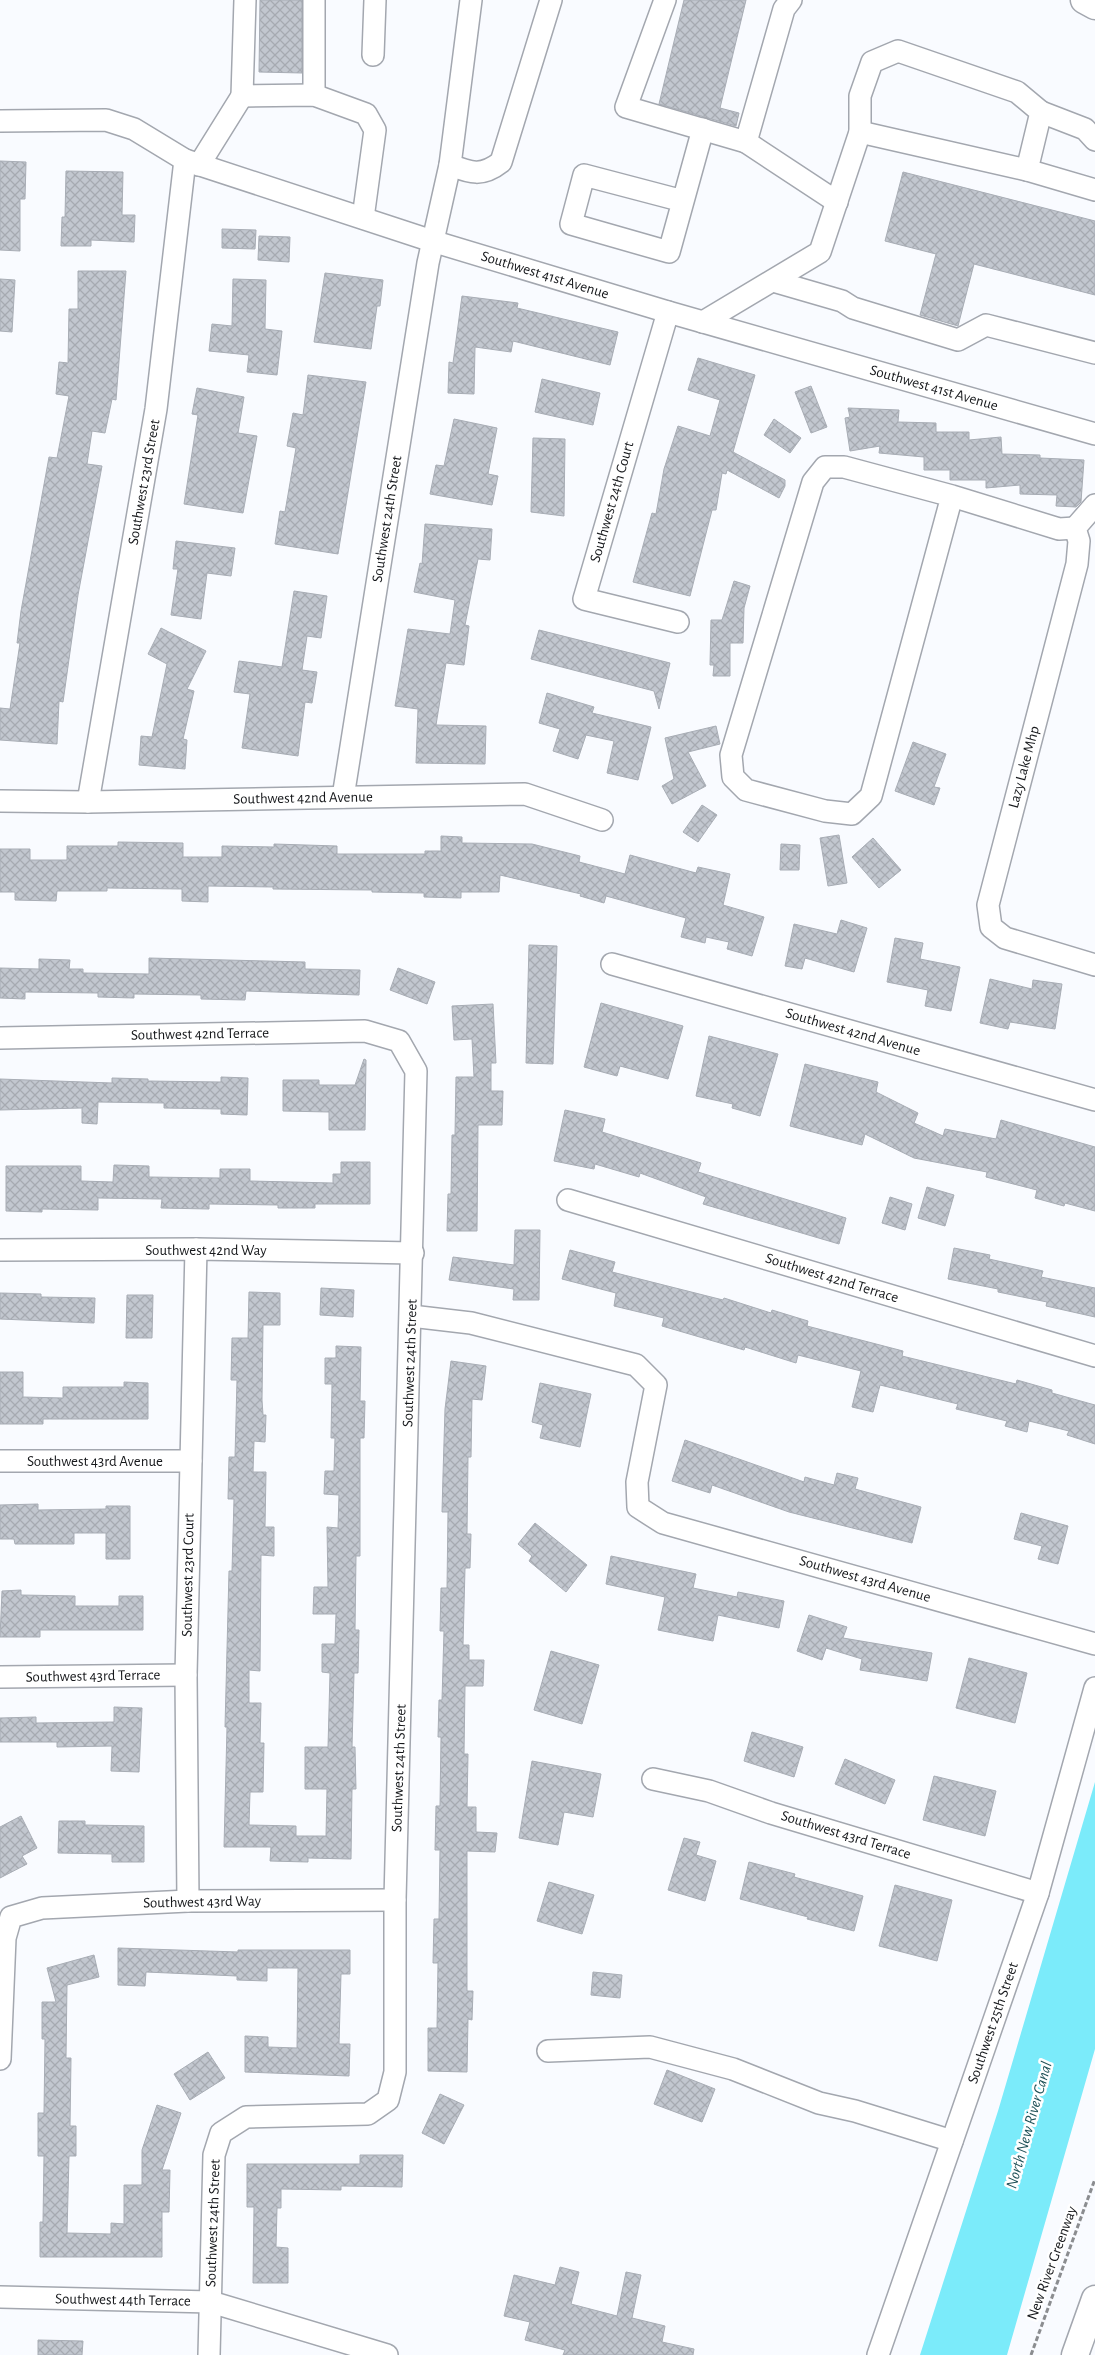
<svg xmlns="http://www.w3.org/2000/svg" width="1095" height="2355" viewBox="0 0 1095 2355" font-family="'Alegreya Sans',sans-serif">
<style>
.water{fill:#7bebfa}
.building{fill:url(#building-cross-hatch);stroke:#a8adb5}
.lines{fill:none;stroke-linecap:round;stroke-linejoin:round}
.minor-casing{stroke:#a3a7af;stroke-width:24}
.major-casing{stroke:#a3a7af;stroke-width:29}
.path{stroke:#8b8d90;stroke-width:3;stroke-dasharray:5 2.5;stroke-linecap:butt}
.minor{stroke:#fff;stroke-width:21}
.major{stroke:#fff;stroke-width:26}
.labels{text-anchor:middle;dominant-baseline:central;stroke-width:5;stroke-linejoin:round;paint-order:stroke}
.street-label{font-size:15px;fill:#16181b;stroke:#fff}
.water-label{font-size:16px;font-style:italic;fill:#1f5157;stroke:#fff}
</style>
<defs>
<pattern id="building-cross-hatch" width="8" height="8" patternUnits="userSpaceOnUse" patternTransform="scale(1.25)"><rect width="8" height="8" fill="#c2c7cf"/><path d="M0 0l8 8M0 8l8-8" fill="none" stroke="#a6aab1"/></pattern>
</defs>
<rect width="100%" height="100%" fill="#f9fbff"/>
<path class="water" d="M1095,1782v267l-88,306h-87l78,-244z"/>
<g class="building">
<path d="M260,0h42v73l-43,-1z"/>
<path d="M684,0h62l-26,108 19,5 -3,13 -77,-22z"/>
<path d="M0,161l26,1 -1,37h-5v52l-20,-1z"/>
<path d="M66,171l57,1 -1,43h13l-1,27 -43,-2v6h-30l1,-29h3z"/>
<path d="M903,172l192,49v74l-121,-31 -16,62 -38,-11 16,-61 -51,-13z"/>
<path d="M222,229l34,1 -1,19 -33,-1z"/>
<path d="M259,236l31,1 -1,25 -31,-2z"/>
<path d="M78,271h48l-10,129 -4,-1 -7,34 -13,-2 -5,33 15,2 -24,129 -15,107 -4,-1 -2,43 -57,-4v-32l10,1 10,-66h-3l4,-32 28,-154 8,1 12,-62 -13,-2 3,-32 9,1 1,-54h9z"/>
<path d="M325,273l58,7 -3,26h-3l-6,43 -57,-7z"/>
<path d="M0,279l15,1 -3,52 -12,-1z"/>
<path d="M233,279l33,1 -1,49 17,2 -5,44 -30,-3 2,-17 -40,-4 3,-27 20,2z"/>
<path d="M462,296l56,7 -1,5 101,24 -8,33 -97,-24 -2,11 -36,-5 -1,47 -26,-1 1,-31 4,1z"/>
<path d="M698,358l57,17 -22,77 52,28v6l-6,12 -52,-28 -1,4 -4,-1 -6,37h-4l-22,86 -57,-14 19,-69 4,1 8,-45 14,-43 32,10 10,-36 -32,-10z"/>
<path d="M308,375l58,7 -28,172 -63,-10 5,-33 5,1 11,-64 -9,-2 6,-33 10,2z"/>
<path d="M542,379l58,14 -7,32 -58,-13z"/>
<path d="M811,386l16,41 -16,6 -16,-41z"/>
<path d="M197,388l47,9 -6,36 19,3 -14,77 -59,-9 14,-89 -6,-1z"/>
<path d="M848,408l51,2 -1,12 38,1v9h33v8l32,-3 1,17 38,1v3l44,2 -3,42 -5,5 -20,-1 1,-11 -37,-1v-9l-34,3v-8h-36v-10h-26v-13l-45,-4 1,-7 -30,5 -5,-33 5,-1z"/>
<path d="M454,419l43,9 -9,46 10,2 -6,29 -62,-11 6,-29 8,1z"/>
<path d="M774,419l27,19 -11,15 -26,-18z"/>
<path d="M533,438l32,1 -1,77 -33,-4z"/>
<path d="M425,524l67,5 -2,31 -12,-1 -13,66 4,1 -5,39 -18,-2 -10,62 50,1 -1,38 -69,-1 2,-54 -23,-3 13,-77 42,5 5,-34 -41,-8 6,-29 2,1z"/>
<path d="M176,541l59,7 -4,28 -24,-3 -6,46 -30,-4 7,-46h-5z"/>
<path d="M734,581l16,5 -6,22 -1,35h-13v33h-17l1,-11h-4l1,-45h11z"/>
<path d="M294,591l33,5 -6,42 -14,-2 -5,34 15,2 -5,31 -7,-1 -7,54 -56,-8 8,-54 -16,-2 5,-31 43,6z"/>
<path d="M161,628l45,23 -19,38 7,2 -11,48 4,1 -2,29 -46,-4 2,-29 11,1 15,-73 -19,-10z"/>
<path d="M539,630l131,33 -11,46 -5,-18 -123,-32z"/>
<path d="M547,693l47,14 -2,6 59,14 -13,53 -31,-7 7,-32 -28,-6 -8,24 -25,-8 7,-22 -21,-6z"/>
<path d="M716,726l4,18 -32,8 18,34 -34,18 -10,-18 12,-7 -9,-41z"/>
<path d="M913,742l33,12 -12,33 6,1 -6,17 -39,-14z"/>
<path d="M702,805l15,10 -19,27 -15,-10z"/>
<path d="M839,835l8,48 -19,3 -8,-48z"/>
<path d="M441,836l21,1v6l70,1 48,12 -1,6 46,12 5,-19 66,18 2,-6 32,7 -7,31 41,12 -12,39 -25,-7 2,-7 -23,-5 -1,6 -24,-6 5,-19 -80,-22 -2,7 -24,-7 1,-2 -81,-19 -1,17h-38v6l-37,-1v-4l-52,-1v-2l-99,-1v-2l-65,-1v16l-26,-1v-12l-75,-1v3h-50l-1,10 -41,-1v-8h-15v-43h30v11h37v-14h51v-4l65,1v14h39v-11l52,1v-3l63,2v8h88v-3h16z"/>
<path d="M873,838l28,32 -22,18 -27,-31z"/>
<path d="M781,844l19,1 -1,25h-19z"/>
<path d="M841,920l26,8 -13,44 -49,-14 -3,11 -17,-3 9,-42 43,10z"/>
<path d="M895,938l28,5 -3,16 40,8 -9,44 -26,-5 3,-16 -41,-8z"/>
<path d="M529,945l28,1 -4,118 -27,-1z"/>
<path d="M149,958l156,4v7l55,1 -1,25 -113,-4 -1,9 -44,-1v-4l-67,-1v4l-36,-1v-4l-73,-1v7l-25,-1v-30l39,1v-10l31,1 -1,9h14v4l66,1z"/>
<path d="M398,968l37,14 -8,22 -37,-14z"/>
<path d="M990,979l42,10 1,-9 29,4 -7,45 -45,-7 -2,7 -28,-6z"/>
<path d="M601,1003l82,23 -15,53 -48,-13 -3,10 -33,-9z"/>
<path d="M493,1004l3,59h-5v28h12l-1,34h-24l-1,106h-30l1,-37h3l1,-59h3l1,-58h18l-2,-38 -18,1 -2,-34z"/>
<path d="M709,1036l69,18 -18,62 -28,-8 1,-4 -37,-8z"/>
<path d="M364,1059l2,1 -1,70h-36v-18l-46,-1v-31h36v5h36z"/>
<path d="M805,1064l73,18 -2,10 42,21 -4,10 29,13 2,-7 51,10 5,-19 94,27v64l-30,-8 -1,3 -29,-8 2,-8 -51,-13 1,-5 -73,-14 -49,-24 -3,11 -72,-19z"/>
<path d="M221,1077l27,1 -1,37 -26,-1v-5l-57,-1v-5l-66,-1 -1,22 -15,-1v-15l-82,2v-31l112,4v-5l36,1v2l73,1z"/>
<path d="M565,1110l40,9 -3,13 99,31 -3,9 148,46 -7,26 -136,-40 3,-7 -66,-24 -1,4 -44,-13 -1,5 -40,-8z"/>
<path d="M341,1162h29v42h-55v4h-37v-3l-69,-1v5l-48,-1 1,-9 -64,-1v12l-56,-1v3l-36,-1v-45h75v15l32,1 1,-17 35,1v11l71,1v-9h30v12l83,2v-9h8z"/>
<path d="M927,1187l27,8 -9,31 -27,-8z"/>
<path d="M890,1197l22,7 -7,26 -23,-7z"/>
<path d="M515,1230h25l-1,70h-26l1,-11 -65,-9 4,-23 61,8z"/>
<path d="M954,1248l36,7 -1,4 54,12 -2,6 54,11v29l-49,-11 1,-4 -49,-10v-3l-50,-10z"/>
<path d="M570,1250l45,12 -3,10 111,28 1,-2 47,15 1,-3 36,11 -1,5 96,25 -1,5 114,28 1,-4 35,10v3l43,12v39l-28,-9 2,-4 -40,-10 -2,11 -22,-6 2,-5 -51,-12 2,-5 -78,-19 -7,27 -21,-5 9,-36 -63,-16 -2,8 -51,-16 -1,3 -82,-24 2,-8 -50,-12 2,-13 -54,-14z"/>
<path d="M321,1288l33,2 -1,27 -33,-2z"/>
<path d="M249,1292l31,1v32h-17l-1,75 1,15h3l-1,27 -11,-1 -1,31h13l-1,55h9v29l-13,-1 -1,116 -11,-1v33h12l-1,40h4l-1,49h-13l-1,33 47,1v10h30l1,-47h-22v-42h23l2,-74 -8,-1v-28h13l1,-30h-23l1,-27h14l-1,-60 11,1 1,-33 -15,-1 1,-23h9l1,-33h-4l1,-54h-7v-26h11v-12l25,1 -1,54h5l-1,37h-4v118h-4l-1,74h4l-1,43h-4l-2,74h3l1,42h-4l-1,70 -43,-1v4l-38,-1 1,-14h-47l3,-120h-2l4,-156h3l2,-72h-6l1,-42h6l2,-77h-6l1,-42h16z"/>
<path d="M0,1293l41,1v3l54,1 -1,25 -94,-4z"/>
<path d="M127,1295h26l-1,43h-26z"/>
<path d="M451,1361l35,5 -4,34 -10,-1 -1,58h-3l-1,77h4l-1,34h-5l-2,77h6v15h15l-1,26h-18l-1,68h4l-1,53h9v25l21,1 -2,19 -28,-1v140h6l-1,29 -4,-1 -1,53 -39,-1v-43h9l1,-65h-5l1,-44h5l1,-69h-5l1,-44h4l1,-69h-3l1,-37h3l2,-69h-4l1,-43h6l1,-76h-6l1,-37 2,-66z"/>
<path d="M0,1372h23v25l40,1v-11h61v-5l24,1v36h-105v5h-43z"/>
<path d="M540,1383l51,11 -11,53 -40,-9 3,-13 -11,-3z"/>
<path d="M685,1440l119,42 1,-5 29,8 3,-12 21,5 -3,11 66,18 -9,36 -123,-31 -77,-27 -2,8 -38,-12z"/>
<path d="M38,1504v6l68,-1v-3h24v53h-24v-26h-32v11h-59l-1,-5h-14v-34z"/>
<path d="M1021,1513l47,13 -10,38 -20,-5 4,-13 -28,-7z"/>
<path d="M535,1523l52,42 -21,27 -37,-31 3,-5 -14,-12z"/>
<path d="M611,1556l85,18 -3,14 44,9 1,-5 46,9 -5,27 -61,-13 -5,26 -55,-11 7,-33 -59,-13z"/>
<path d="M21,1590v5l54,1v10h44v-10h24v34h-103v7h-40l2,-46z"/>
<path d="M809,1615l38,12 -4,11 89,15 -5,28 -67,-11 2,-11 -36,-11 -4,12 -25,-9z"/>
<path d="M551,1651l48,14 -17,59 -48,-14z"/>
<path d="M969,1658l58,15 -12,50 -59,-15z"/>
<path d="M114,1707l28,1 -3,64 -28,-1 1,-25 -55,1v-5h-57v-24l36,-1v6l78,-1z"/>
<path d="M752,1732l51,15 -9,30 -50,-16z"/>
<path d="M845,1759l50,21 -10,24 -50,-20z"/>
<path d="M532,1761l69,13 -8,43 -29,-5 -6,33 -39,-7z"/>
<path d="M934,1776l62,15 -11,45 -62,-16z"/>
<path d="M21,1816l16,32 -15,8 5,8 -27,14v-51z"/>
<path d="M59,1821h26v4l59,1v36h-32v-8l-54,-1z"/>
<path d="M684,1838l16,4 -4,13 20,6 -11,40 -37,-11z"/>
<path d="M749,1862l46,12 -1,3 69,19 -9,35 -47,-12 1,-2 -68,-18z"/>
<path d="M549,1882l45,13 -12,39 -45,-13z"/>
<path d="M895,1885l57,15 -15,61 -58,-15z"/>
<path d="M118,1948l120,4v-2h112v24h-9l-2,70h11l-1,32 -104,-4v-36l23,1v10l29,1 1,-80h-31v13l-30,-1v-4l-91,-4 -1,14 -27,-1z"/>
<path d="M94,1955l5,22 -32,8 -1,73h5l-1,68h6v30h-7l-2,77 44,1v-11l13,1v-39h18v-35l15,-45 24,8 -19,57h8l-1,42h-7v45h-122v-35h3l1,-66h-6v-43h6l1,-74h-3v-37h14l-9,-34z"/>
<path d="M593,1972l29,3 -2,23 -29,-3z"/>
<path d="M208,2052l17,26 -35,22 -16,-26z"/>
<path d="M667,2070l48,19 -13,33 -48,-18z"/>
<path d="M440,2094l24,11 -20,39 -22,-11z"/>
<path d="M360,2155h43l-1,32 -61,-1v4l-60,-1v19h-4l-1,39 12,1v35h-35l1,-76h-7v-43h113z"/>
<path d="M560,2267l19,5 -8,32 46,12 9,-44 15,3 -9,43 33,8 -3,16 32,7 -1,6h-130l2,-5 -40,-10 5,-18 -26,-6 10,-41 41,10z"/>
<path d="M38,2340l45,1 -1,14h-44z"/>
</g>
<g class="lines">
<defs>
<g id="minor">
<path d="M245,0l-3,96 72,-1 52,19 9,16 -12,88"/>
<path d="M665,0l-39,107 120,35"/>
<path d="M791,0l-7,9 -38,133 91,60"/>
<path d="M373,55l2,-55"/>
<path d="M314,95v-95"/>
<path d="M1041,112l44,17 10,11"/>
<path d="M0,121l106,-1 28,9 51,31 247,81 236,71 427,122"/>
<path d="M860,132l167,38"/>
<path d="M199,165l43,-69"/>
<path d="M450,165c21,8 32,12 51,-3l50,-162"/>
<path d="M683,201l-99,-26 -13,49 98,28 34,-123"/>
<path d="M773,281l69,20 11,7 105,32 28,-15 109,28"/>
<path d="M668,312l-84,287 94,23"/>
<path d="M703,322l117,-70 40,-120v-36l12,-34 26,-11 119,41 24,20 -14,58 68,20"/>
<path d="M952,496l-81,300 -19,18 -27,-3 -79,-21 -13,-13 -2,-22 82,-273 12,-15h19l108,29 107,33 16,-1"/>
<path d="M1095,505l-20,23 4,13 -2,23 -89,341 3,22 14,11 90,27"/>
<path d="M343,797l85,-534 22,-98 21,-165"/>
<path d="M0,801l88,1 437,-8 77,26"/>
<path d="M88,802l68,-393 29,-249"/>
<path d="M612,964l483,136"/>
<path d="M0,1038l365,-7 34,10 17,30 -21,829v172l-7,28 -20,14 -122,3 -25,16 -7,22 -5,200"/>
<path d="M568,1200l527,156"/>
<path d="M0,1250l196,-1 217,4"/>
<path d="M411,1316l60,7 165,42 20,20 -19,97 1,25 25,16 432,121"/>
<path d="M0,1461h191"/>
<path d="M0,1677l186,-2"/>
<path d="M653,1779l56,12 62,22 267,80"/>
<path d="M188,1901l-2,-226 10,-426"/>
<path d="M548,2051l102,-4 83,22 86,34 36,8 97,30"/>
<path d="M0,2059l5,-121 6,-21 31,-9 146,-7 207,-1"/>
<path d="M0,2297l211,5 176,53"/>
<path d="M878,2355l160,-462 57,-205"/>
</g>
<g id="major">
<path d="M1084,0l11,6"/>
<path d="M1075,2355l20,-56"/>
</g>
</defs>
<use href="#minor" class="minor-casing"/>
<use href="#major" class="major-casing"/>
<path class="path" d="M1031,2355l64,-176"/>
<use href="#minor" class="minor"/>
<use href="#major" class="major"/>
</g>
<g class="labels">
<g class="street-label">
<text transform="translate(545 275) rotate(17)">Southwest 41st Avenue</text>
<text transform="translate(934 388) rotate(16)">Southwest 41st Avenue</text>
<text transform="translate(144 482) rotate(-80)">Southwest 23rd Street</text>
<text transform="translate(612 502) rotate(-74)">Southwest 24th Court</text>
<text transform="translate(387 519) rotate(-81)">Southwest 24th Street</text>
<text transform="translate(1024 767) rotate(-75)">Lazy Lake Mhp</text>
<text transform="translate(303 798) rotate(-1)">Southwest 42nd Avenue</text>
<text transform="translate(853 1032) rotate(16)">Southwest 42nd Avenue</text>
<text transform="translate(200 1034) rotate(-1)">Southwest 42nd Terrace</text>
<text x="206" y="1250">Southwest 42nd Way</text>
<text transform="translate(832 1278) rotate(17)">Southwest 42nd Terrace</text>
<text transform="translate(410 1363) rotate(-88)">Southwest 24th Street</text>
<text x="95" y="1461">Southwest 43rd Avenue</text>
<text transform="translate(188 1575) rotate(-89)">Southwest 23rd Court</text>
<text transform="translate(865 1579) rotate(16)">Southwest 43rd Avenue</text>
<text transform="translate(93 1676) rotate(-1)">Southwest 43rd Terrace</text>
<text transform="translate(399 1768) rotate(-88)">Southwest 24th Street</text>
<text transform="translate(846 1835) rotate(17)">Southwest 43rd Terrace</text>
<text transform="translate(202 1902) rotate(-1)">Southwest 43rd Way</text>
<text transform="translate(993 2023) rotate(-71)">Southwest 25th Street</text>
<text transform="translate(213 2223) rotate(-88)">Southwest 24th Street</text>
<text transform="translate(1052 2263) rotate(-70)">New River Greenway</text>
<text transform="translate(123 2300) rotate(1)">Southwest 44th Terrace</text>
</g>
<g class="water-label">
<text transform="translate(1029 2125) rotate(-74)">North New River Canal</text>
</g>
</g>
</svg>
